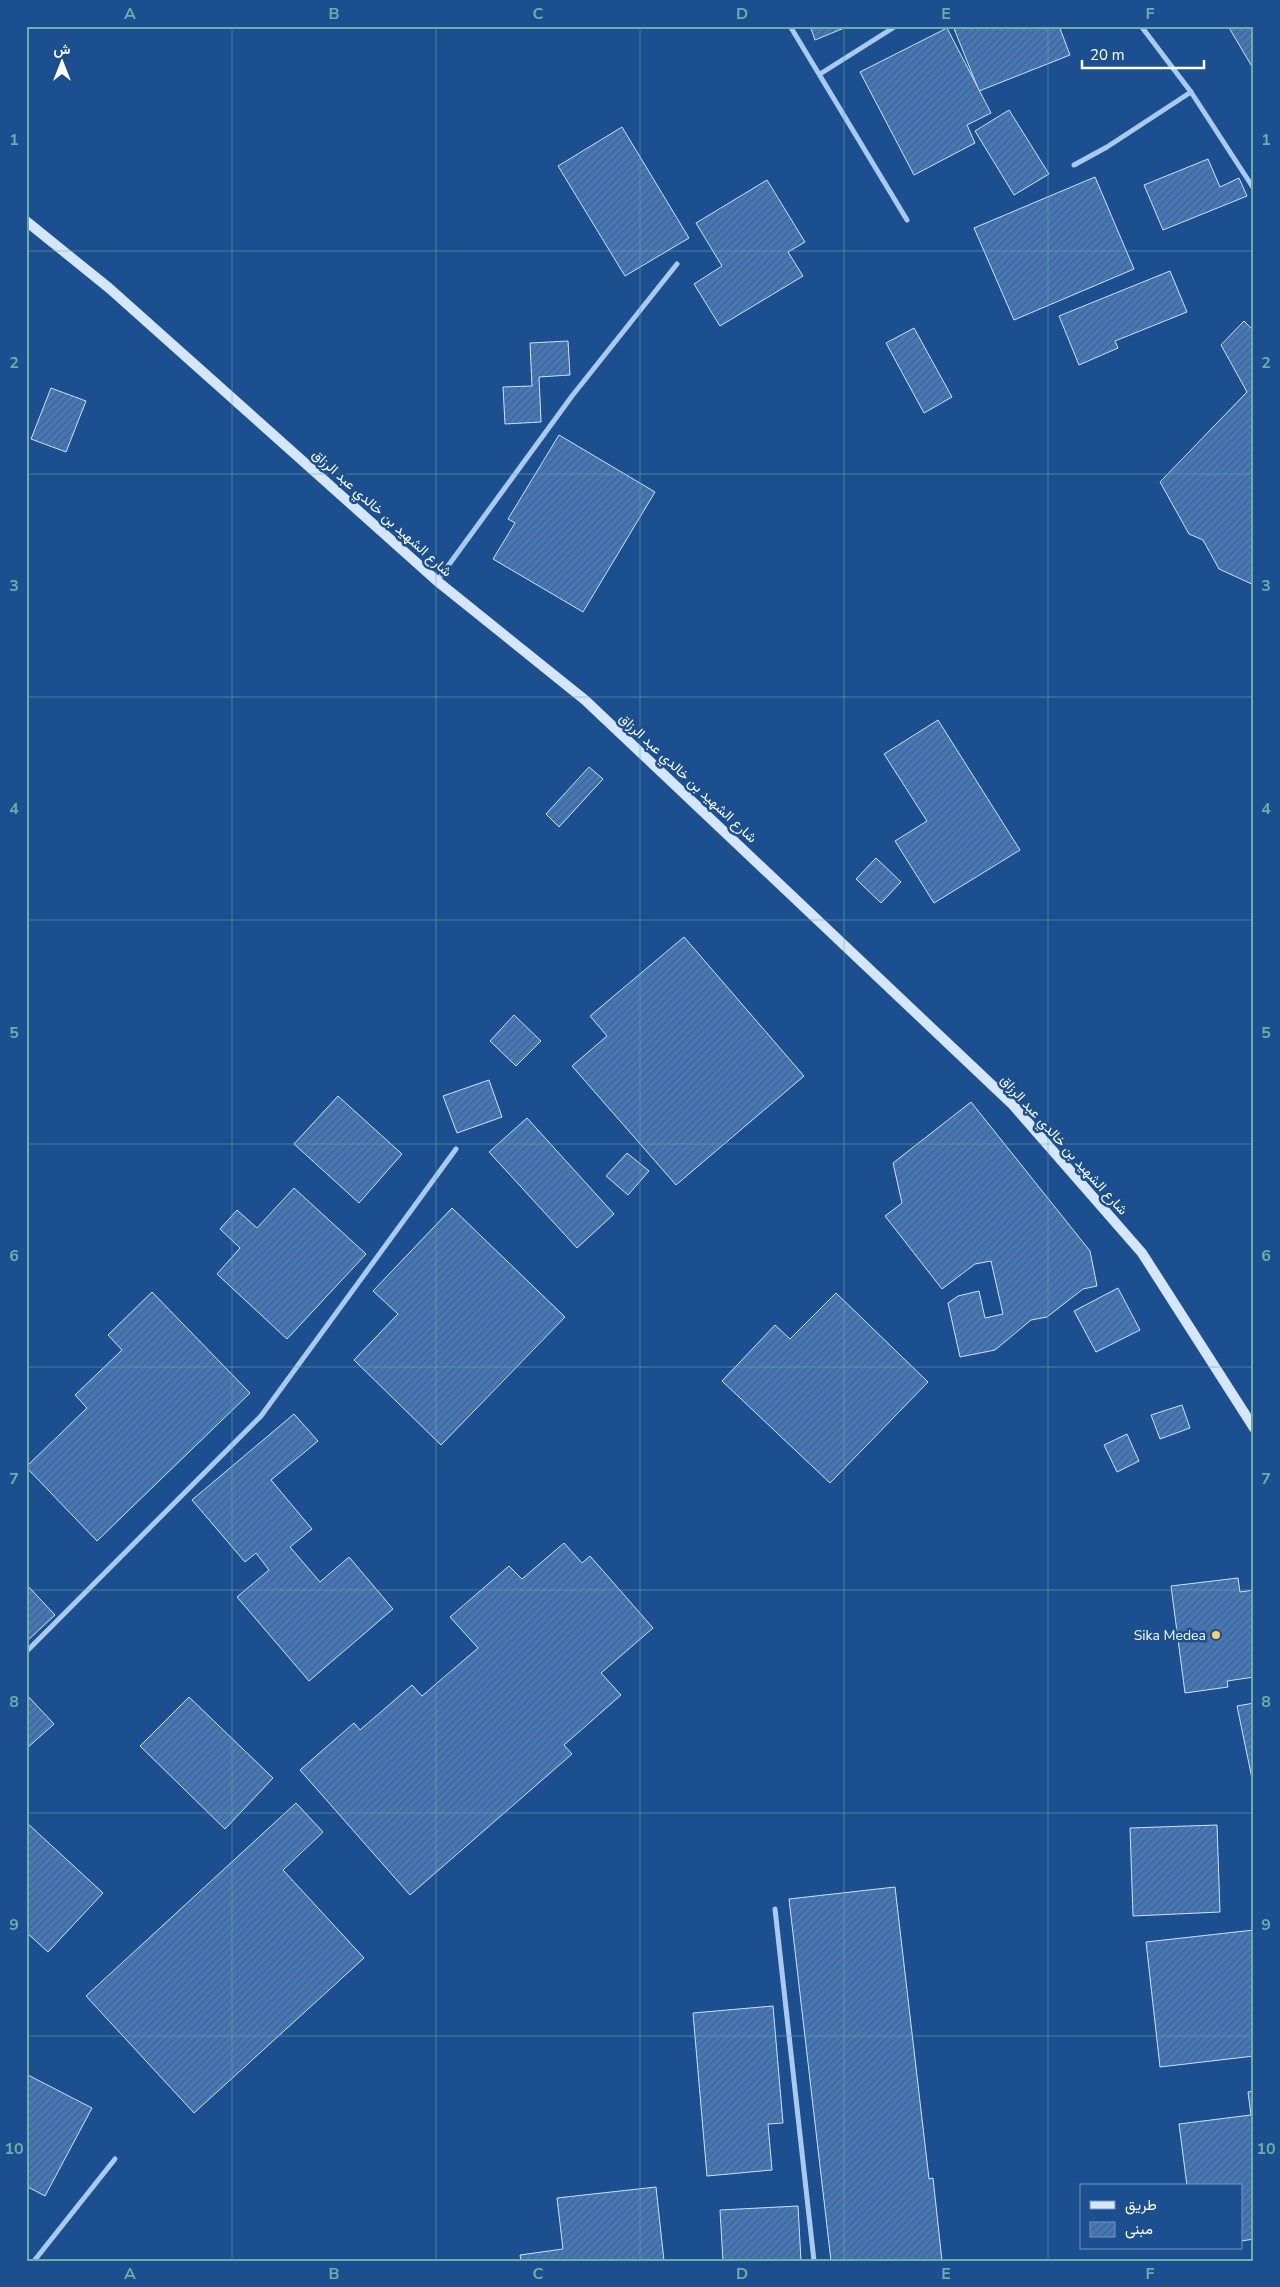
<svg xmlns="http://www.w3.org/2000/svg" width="1280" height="2287" viewBox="0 0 1280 2287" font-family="'Nunito Sans',Vazirmatn,sans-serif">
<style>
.building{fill:url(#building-hatch);stroke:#cfe3fa}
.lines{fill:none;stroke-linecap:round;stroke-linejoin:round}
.minor{stroke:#a9c9ee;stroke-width:5}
.secondary{stroke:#d6e6fa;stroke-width:10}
.grid{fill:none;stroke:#6fada8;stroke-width:1;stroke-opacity:0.55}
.poi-dot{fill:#ffd166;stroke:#1b4f8f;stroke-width:2}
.labels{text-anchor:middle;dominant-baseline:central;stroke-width:5;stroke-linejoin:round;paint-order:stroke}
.street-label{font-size:14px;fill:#fff;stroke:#1b4f8f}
.poi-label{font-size:14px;fill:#fff;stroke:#1b4f8f;text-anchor:end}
.neatline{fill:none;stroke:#6fada8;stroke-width:2}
.grid-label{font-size:16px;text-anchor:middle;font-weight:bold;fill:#6fada8}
</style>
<defs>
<pattern id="building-hatch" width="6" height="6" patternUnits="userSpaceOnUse" patternTransform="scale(1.25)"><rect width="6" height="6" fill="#4478b7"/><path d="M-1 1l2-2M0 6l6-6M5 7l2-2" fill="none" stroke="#486282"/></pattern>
</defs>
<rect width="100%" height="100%" fill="#1b4f8f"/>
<g class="building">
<path d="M810,26h39l-34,14z"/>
<path d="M953,26h106l11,29 -91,36z"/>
<path d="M1228,26h26v44z"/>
<path d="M947,28l44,85 -24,12 8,18 -61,32 -54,-103z"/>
<path d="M1009,110l40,64 -35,21 -39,-64z"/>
<path d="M622,127l67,111 -64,38 -67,-110z"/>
<path d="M1208,159l12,28 19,-9 8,18 -84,34 -19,-45z"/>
<path d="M1095,177l39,92 -120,51 -40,-92z"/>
<path d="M767,180l38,62 -17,10 15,24 -83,50 -26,-42 28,-18 -26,-43z"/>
<path d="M1170,271l17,41 -72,29 3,7 -39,17 -20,-49z"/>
<path d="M1244,321l10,10v254l-35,-16 -16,-29 -14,-6 -29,-52 87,-90 -26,-47z"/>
<path d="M914,328l38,69 -28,16 -38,-70z"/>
<path d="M568,341l2,34 -31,2 2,45 -36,2 -2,-37 29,-1 -2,-43z"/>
<path d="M51,388l35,13 -20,51 -35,-13z"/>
<path d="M559,435l96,57 -72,120 -90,-53 22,-36 -7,-4z"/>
<path d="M938,720l82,130 -86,53 -39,-62 32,-20 -43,-67z"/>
<path d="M589,767l14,12 -44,48 -13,-13z"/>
<path d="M876,858l25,24 -20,21 -25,-24z"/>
<path d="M684,937l120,139 -128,109 -104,-119 35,-30 -17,-20z"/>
<path d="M514,1015l27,26 -25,25 -26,-25z"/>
<path d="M489,1080l13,37 -45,16 -14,-37z"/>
<path d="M338,1096l64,58 -43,49 -65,-59z"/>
<path d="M971,1102l119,149 7,35 -14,3 -36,28 -16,3 -36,30 -35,7 -12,-54 10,-7 21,-5 6,27 18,-4 -12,-53 -16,3 -33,25 -57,-73 17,-13 -9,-40z"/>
<path d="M527,1118l87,96 -37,34 -88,-96z"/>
<path d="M627,1153l22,18 -21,24 -22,-19z"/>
<path d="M294,1188l72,66 -79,85 -70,-65 23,-26 -20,-19 17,-19 20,18z"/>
<path d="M452,1208l113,109 -124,128 -87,-85 44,-46 -25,-23z"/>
<path d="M1118,1288l22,42 -44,22 -22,-41z"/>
<path d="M152,1292l98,101 -153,148 -71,-74 61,-59 -12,-13 47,-45 -14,-15z"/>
<path d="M836,1293l92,89 -98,101 -108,-102 53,-56 15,14z"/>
<path d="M1182,1405l8,23 -30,11 -9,-24z"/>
<path d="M294,1414l24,27 -47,39 41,49 -22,18 30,35 29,-25 44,52 -84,72 -72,-84 32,-27 -13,-17 -11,9 -53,-62z"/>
<path d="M1127,1434l12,27 -22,11 -13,-27z"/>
<path d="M564,1543l18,20 8,-7 63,72 -52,45 20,22 -57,50 8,9 -162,141 -110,-125 54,-47 6,7 52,-45 10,11 56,-48 -28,-31 59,-51 13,13z"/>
<path d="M1238,1578l2,14 14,-2v87l-27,4 1,6 -43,6 -14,-107z"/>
<path d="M26,1584l29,31 -29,27z"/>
<path d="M26,1694l28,30 -28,25z"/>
<path d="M189,1697l84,81 -48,51 -85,-83z"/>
<path d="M1254,1703v85l-17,-82z"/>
<path d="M296,1803l27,29 -40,38 81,88 -170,155 -108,-117z"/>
<path d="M26,1822l77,71 -55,59 -22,-20z"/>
<path d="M1217,1825l3,87 -87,4 -3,-88z"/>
<path d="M895,1887l34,292 4,-1 9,83h-111l-42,-362z"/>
<path d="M1254,1930v126l-94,11 -14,-125z"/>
<path d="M773,2006l10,117 -15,1 4,46 -65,6 -14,-163z"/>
<path d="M26,2074l66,34 -47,88 -19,-10z"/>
<path d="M1254,2091v148l-13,2v-55h-54l-8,-62 72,-9 -3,-23z"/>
<path d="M656,2187l8,74h-143l-1,-6 43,-6 -6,-51z"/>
<path d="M798,2206l3,55h-78l-3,-51z"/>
</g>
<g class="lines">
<g class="minor">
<path d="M790,26l117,194"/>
<path d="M1141,26l50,66 63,97"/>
<path d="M820,74l76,-48"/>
<path d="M1074,165l33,-18 84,-55"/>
<path d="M437,581l135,-185 105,-132"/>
<path d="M26,1652l235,-236 195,-267"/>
<path d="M775,1909l39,352"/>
<path d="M34,2261l81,-102"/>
</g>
<path class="secondary" d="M26,221l83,67 328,293 148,119 427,404 130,149 112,175"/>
</g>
<path class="grid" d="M232,26v2235M436,26v2235M640,26v2235M844,26v2235M1048,26v2235M26,251h1228M26,474h1228M26,697h1228M26,920h1228M26,1144h1228M26,1367h1228M26,1590h1228M26,1813h1228M26,2036h1228"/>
<circle class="poi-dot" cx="1216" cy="1635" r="5"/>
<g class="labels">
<g class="street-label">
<text transform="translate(382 513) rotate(42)">شارع الشهيد بن خالدي عبد الرزاق</text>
<text transform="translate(688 778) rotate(43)">شارع الشهيد بن خالدي عبد الرزاق</text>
<text transform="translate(1064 1145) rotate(48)">شارع الشهيد بن خالدي عبد الرزاق</text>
</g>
<g class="poi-label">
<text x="1206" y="1635">Sika Medea</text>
</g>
</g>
<rect width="1280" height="2287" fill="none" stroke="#1b4f8f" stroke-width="55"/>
<rect x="1080" y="2184" width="162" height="65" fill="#1b4f8f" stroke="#7695bc"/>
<rect x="1090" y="2201" width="25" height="8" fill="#d6e6fa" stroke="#7695bc"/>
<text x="1125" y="2210" font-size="15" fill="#ffffff">طريق</text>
<rect x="1090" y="2222" width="25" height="15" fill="url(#building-hatch)" stroke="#7695bc"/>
<text x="1125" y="2234" font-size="15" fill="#ffffff">مبنى</text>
<g transform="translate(62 62)" stroke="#1b4f8f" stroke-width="4" paint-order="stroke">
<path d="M0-4L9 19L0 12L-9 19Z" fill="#ffffff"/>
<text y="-8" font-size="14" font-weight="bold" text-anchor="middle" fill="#ffffff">ش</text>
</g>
<path d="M1082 60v8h122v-8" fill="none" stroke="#ffffff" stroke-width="2.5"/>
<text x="1090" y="60" font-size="15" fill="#ffffff" stroke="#1b4f8f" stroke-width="4" paint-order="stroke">20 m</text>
<rect x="28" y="28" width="1224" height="2232" class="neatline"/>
<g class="grid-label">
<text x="130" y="19">A</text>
<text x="334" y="19">B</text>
<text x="538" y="19">C</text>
<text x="742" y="19">D</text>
<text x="946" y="19">E</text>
<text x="1150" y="19">F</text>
<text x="14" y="145">1</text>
<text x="1266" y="145">1</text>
<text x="14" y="368">2</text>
<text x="1266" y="368">2</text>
<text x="14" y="591">3</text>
<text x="1266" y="591">3</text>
<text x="14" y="814">4</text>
<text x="1266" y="814">4</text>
<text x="14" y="1038">5</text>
<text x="1266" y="1038">5</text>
<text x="14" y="1261">6</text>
<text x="1266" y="1261">6</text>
<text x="14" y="1484">7</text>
<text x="1266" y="1484">7</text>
<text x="14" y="1707">8</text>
<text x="1266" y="1707">8</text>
<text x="14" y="1930">9</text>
<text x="1266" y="1930">9</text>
<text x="14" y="2154">10</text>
<text x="1266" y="2154">10</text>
<text x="130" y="2279">A</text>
<text x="334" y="2279">B</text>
<text x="538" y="2279">C</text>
<text x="742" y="2279">D</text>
<text x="946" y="2279">E</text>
<text x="1150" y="2279">F</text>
</g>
</svg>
